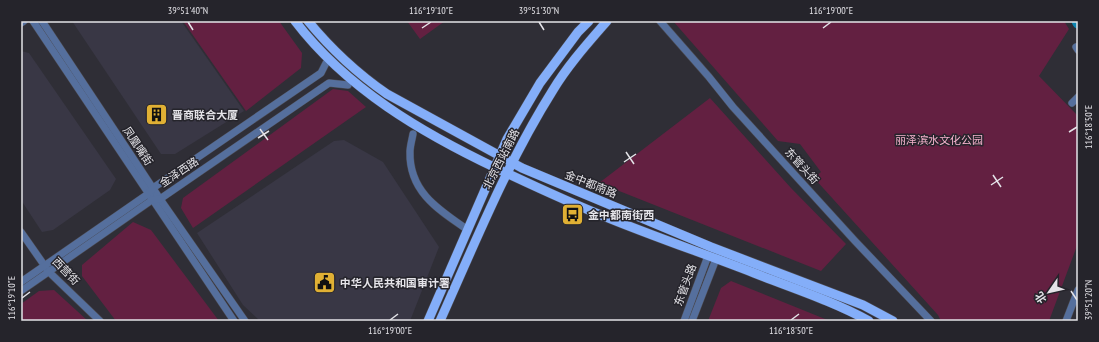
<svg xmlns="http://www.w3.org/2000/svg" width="1099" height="342" viewBox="0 0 1099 342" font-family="'PT Sans Narrow','Noto Sans SC',sans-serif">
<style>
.built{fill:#393745}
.green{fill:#632041}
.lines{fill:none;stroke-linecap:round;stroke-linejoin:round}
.river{stroke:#0c84af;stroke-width:11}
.minor-casing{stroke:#4c4b52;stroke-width:8}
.major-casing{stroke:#4c4b52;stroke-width:10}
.minor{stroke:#556f9d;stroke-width:7}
.major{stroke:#84aef9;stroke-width:9}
.ticks{fill:none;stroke:#e4e3e8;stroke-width:1.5}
.labels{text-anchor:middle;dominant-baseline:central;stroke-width:3;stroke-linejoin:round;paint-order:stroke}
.poi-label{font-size:11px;font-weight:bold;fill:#e4e3e8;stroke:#25242b;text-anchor:start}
.park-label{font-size:11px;fill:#f5b1cc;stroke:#25242b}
.street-label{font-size:11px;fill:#e4e3e8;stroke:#25242b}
.neatline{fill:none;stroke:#e4e3e8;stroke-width:1.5}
.ticks-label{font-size:10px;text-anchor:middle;fill:#e4e3e8}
</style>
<rect width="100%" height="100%" fill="#2f2e36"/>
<g class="built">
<path d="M72,21h109l63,90 -69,43h-14z"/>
<path d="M21,51l8,2 87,126 -6,11 -57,40 -11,2 -21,-32z"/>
<path d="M344,140l39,22 56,85 -29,74h-150l-17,-16 -46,-72 137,-92z"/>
</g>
<g class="green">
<path d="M183,21h96l23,32 -1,15 -55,43z"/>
<path d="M407,21h38l-25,18z"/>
<path d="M673,21h391l5,8 -30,47 39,40v127l-29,78h-108l-3,-6 -124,-137 7,-6 -21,-28 -22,-3z"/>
<path d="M333,89l15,2 18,16 -173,121 -12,-20 2,-10z"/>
<path d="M710,98l81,90 55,56 -25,27 -222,-88z"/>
<path d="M133,222l18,8 68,91h-103l-34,-45v-11z"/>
<path d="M731,281l99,40h-122l13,-33z"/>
<path d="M54,290l34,31h-67v-17l18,-13z"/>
</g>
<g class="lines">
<path class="river" d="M1077,21l1,2"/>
<defs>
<g id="minor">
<path d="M33,21l201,300"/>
<path d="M42,21l118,178 85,122"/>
<path d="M660,21l49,56 24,30 122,134 76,80"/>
<path d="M21,23l3,-2"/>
<path d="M1076,47l2,3"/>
<path d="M1072,103l6,-6"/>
<path d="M413,134c-1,6 -3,12 -3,18 -1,40 29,58 58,78"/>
<path d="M21,232l28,40 51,49"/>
<path d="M21,282l127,-88 5,-6 168,-115 5,-10"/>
<path d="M21,291l131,-91 8,-1 169,-116 19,2"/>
<path d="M684,321l24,-65"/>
<path d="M692,321l24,-62"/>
<path d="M1066,321l12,-31"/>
</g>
<g id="major">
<path d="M295,21c52,68 127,112 203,148 36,17 72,34 108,48 49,20 99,37 148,56 38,15 79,28 115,48"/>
<path d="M308,21c23,28 50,53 79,73l135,74 189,79 152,58 30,16"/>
<path d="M428,321l79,-182 33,-56 38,-51 11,-11"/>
<path d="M440,321c35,-78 67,-158 113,-231 15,-25 35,-47 54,-69"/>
</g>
</defs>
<use href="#minor" class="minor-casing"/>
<use href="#major" class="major-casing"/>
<use href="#minor" class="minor"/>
<use href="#major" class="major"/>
</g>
<path class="ticks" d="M188,22l5,8M539,22l5,8M422,28l9,-6M823,28l8,-6M260,129l8,11M1069,132l8,-5M258,138l11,-7M626,152l8,12M624,162l12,-8M993,175l8,12M991,185l12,-8M1071,291l6,9M22,298l8,-6M390,320l8,-6M791,320l8,-6"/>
<defs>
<symbol id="building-square" viewBox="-11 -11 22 22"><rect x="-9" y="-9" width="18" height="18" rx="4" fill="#e0b034" stroke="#25242b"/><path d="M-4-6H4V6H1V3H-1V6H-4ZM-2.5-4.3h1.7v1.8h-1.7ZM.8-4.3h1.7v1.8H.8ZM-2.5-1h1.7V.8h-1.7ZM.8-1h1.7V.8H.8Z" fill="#111"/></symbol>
<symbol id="bus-square" viewBox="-11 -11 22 22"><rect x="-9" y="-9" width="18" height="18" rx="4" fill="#e0b034" stroke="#25242b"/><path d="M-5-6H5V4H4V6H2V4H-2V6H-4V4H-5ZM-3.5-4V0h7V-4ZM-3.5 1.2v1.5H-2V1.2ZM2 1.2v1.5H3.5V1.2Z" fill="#111"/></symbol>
<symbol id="civic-square" viewBox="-11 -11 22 22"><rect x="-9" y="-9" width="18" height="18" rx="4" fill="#e0b034" stroke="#25242b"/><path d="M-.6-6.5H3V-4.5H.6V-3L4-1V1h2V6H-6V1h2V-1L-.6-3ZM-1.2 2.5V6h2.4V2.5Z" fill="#111"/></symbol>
</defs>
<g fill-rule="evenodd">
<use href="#building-square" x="144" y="102" width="25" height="25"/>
<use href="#bus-square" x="560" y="202" width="25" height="25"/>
<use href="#civic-square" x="312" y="270" width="25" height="25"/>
</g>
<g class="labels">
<g class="poi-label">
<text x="172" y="115">晋商联合大厦</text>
<text x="588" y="215">金中都南街西</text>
<text x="340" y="283">中华人民共和国审计署</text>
</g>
<g class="park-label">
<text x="939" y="140">丽泽滨水文化公园</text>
</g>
<g class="street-label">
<text transform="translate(138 146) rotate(56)">凤凰嘴街</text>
<text transform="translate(501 159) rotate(-63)">北京西站南路</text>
<text transform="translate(802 166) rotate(48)">东管头街</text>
<text transform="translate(179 172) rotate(-34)">金泽西路</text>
<text transform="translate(591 184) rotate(22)">金中都南路</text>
<text transform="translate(66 271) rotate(46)">西营街</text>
<text transform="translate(685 285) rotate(-70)">东管头路</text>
</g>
</g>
<rect width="1099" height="342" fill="none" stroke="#25242b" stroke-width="44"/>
<g transform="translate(1049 292) rotate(236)" stroke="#25242b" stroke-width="3" paint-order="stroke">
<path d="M0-3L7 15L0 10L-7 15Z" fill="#e4e3e8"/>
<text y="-6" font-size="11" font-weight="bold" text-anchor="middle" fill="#e4e3e8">北</text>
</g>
<rect x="22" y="22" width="1055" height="298" class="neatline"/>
<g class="ticks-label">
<text x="188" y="14">39°51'40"N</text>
<text x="431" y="14">116°19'10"E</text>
<text x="539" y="14">39°51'30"N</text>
<text x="831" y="14">116°19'00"E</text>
<text transform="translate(1088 127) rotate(-90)" y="4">116°18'50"E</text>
<text transform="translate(11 298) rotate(-90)" y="4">116°19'10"E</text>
<text transform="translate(1088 300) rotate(-90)" y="4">39°51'20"N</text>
<text x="390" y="334">116°19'00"E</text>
<text x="791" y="334">116°18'50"E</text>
</g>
</svg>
